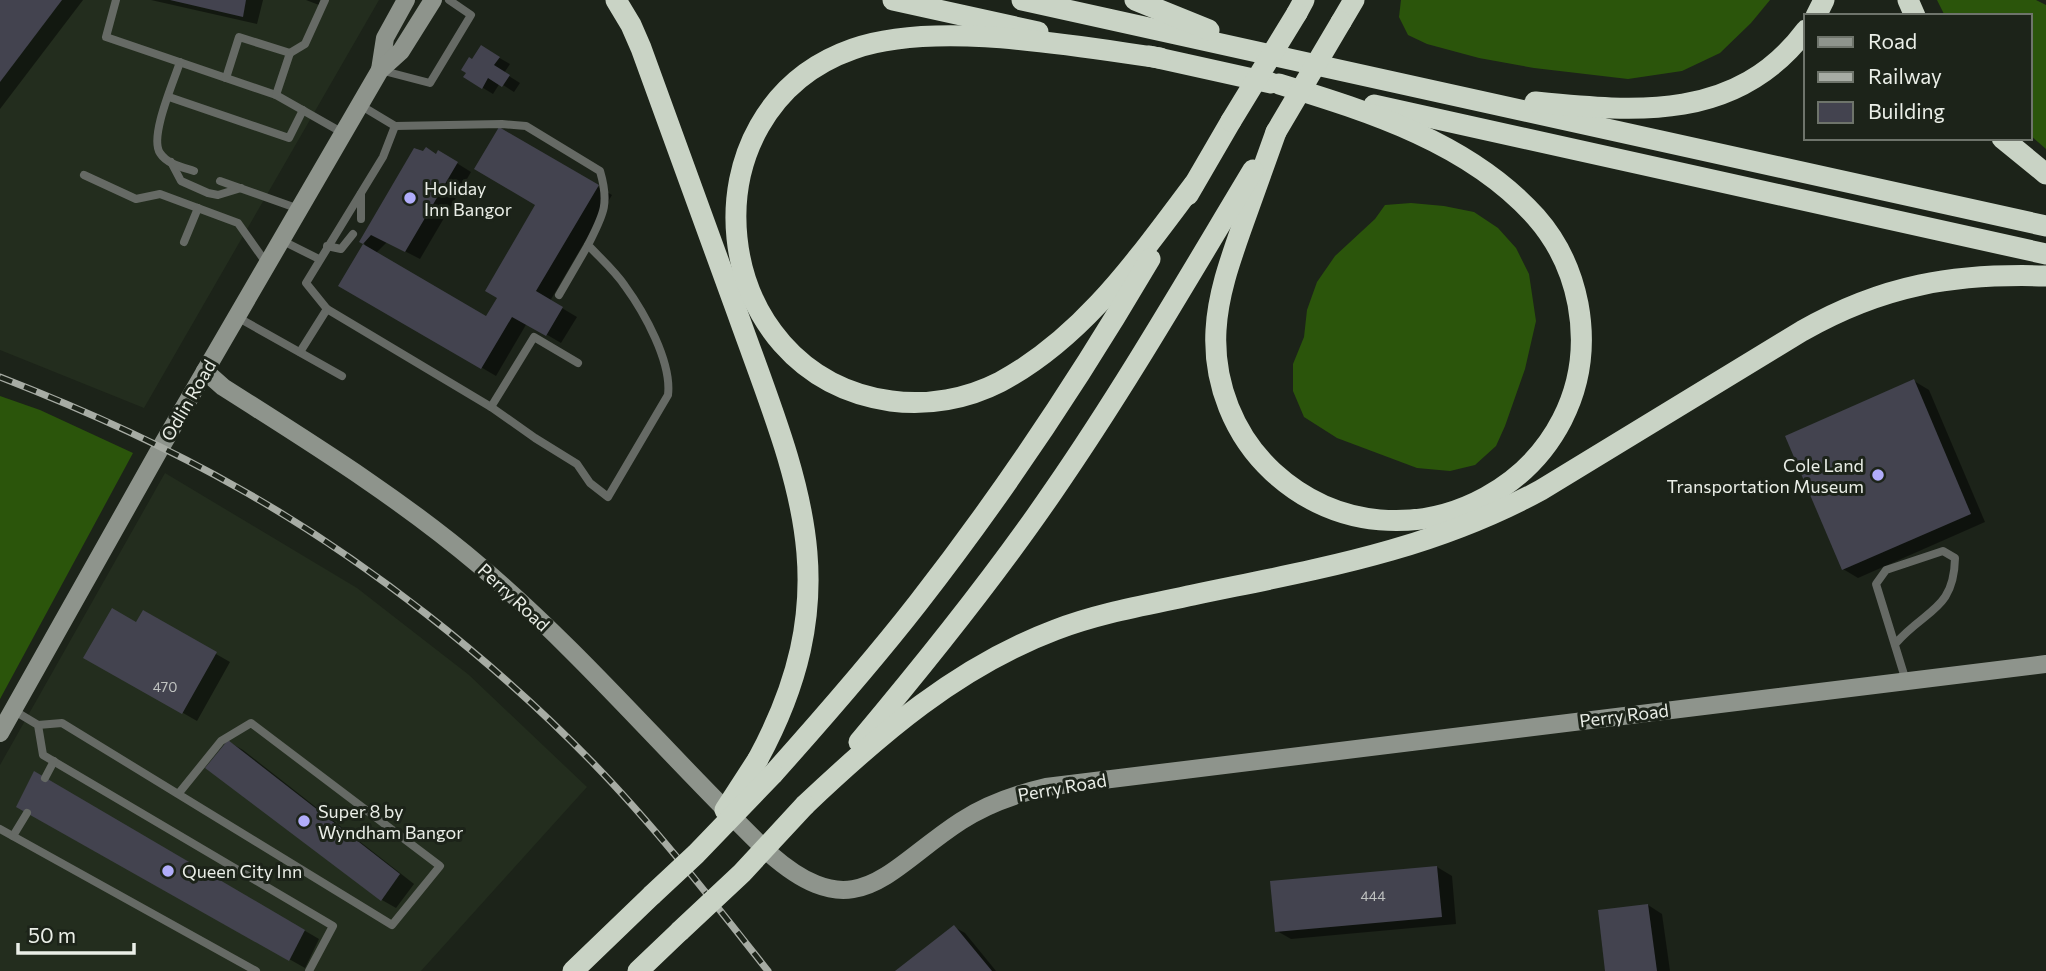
<svg xmlns="http://www.w3.org/2000/svg" width="2046" height="971" viewBox="0 0 2046 971" font-family="Commissioner,sans-serif">
<style>
.built{fill:#232d1e}
.forest{fill:#2b550b}
.shadow{fill:#0007}
.building{fill:#43434f}
.lines{fill:none;stroke-linecap:round;stroke-linejoin:round}
.lane{stroke:#666a65;stroke-width:8}
.secondary{stroke:#8e948c;stroke-width:18}
.highway{stroke:#c9d3c5;stroke-width:21}
.rail-casing{stroke:#a7aca4;stroke-width:7}
.rail{stroke:#1c2319;stroke-width:4.5;stroke-dasharray:13;stroke-linecap:butt}
.highway-bridge{stroke:#c9d3c5;stroke-width:21}
.poi-dot{fill:#b1adfa;stroke:#1c2319;stroke-width:2.5}
.labels{text-anchor:middle;dominant-baseline:central;stroke-width:6;stroke-linejoin:round;paint-order:stroke}
.number-label{font-size:14px;fill:#c0c3c1}
.poi-label{font-size:18px;fill:#eaeee7;stroke:#1c2319;text-anchor:start}
.street-label{font-size:18px;fill:#eaeee7;stroke:#1c2319}
</style>
<rect width="100%" height="100%" fill="#1c2319"/>
<g class="built">
<path d="M0,0h379l-235,408 -144,-58z"/>
<path d="M165,473l192,115 112,87 118,112 -166,184h-421v-206z"/>
</g>
<g class="forest">
<path d="M1401,0h369l-19,23 -31,30 -38,18 -54,8 -94,-11 -55,-10 -52,-14 -19,-9 -9,-18z"/>
<path d="M1937,0h99l10,5v144l-16,-14v-119h-85z"/>
<path d="M1411,203l33,3 30,6 24,16 18,20 13,26 7,47 -11,48 -20,57 -9,20 -21,19 -25,6 -33,-3 -80,-30 -33,-21 -11,-26v-27l11,-27 3,-27 10,-28 18,-26 40,-37 10,-14z"/>
<path d="M0,396l40,14 93,43 -133,246z"/>
</g>
<g class="shadow">
<path d="M0,0h83l-83,109z"/>
<path d="M151,0h112l-6,24z"/>
<path d="M306,0h14l-1,5z"/>
<path d="M482,48l28,16 -6,9 16,10 -6,9 -14,-9 -7,11 -28,-17z"/>
<path d="M500,130l112,65 -62,106 27,16 -16,26 -34,-20 -31,53 -155,-91 24,-41 -4,-3 78,-89 32,20 -51,87 -33,-17 -11,11 111,65 13,-21 38,-93z"/>
<path d="M1914,381l15,9 56,132 -127,56 -15,-9z"/>
<path d="M144,613l86,49 -33,59 -111,-64 51,-33z"/>
<path d="M229,742l14,8 171,134 -18,24 -14,-8z"/>
<path d="M35,773l284,166 -14,29 -287,-162z"/>
<path d="M1437,867l15,9 4,48 -165,15 -14,-8z"/>
<path d="M1648,905l14,9 8,57h-63z"/>
<path d="M954,927l11,6 31,38h-98z"/>
</g>
<g class="building">
<path d="M0,0h62l-62,82z"/>
<path d="M170,0h76l-3,17z"/>
<path d="M481,45l19,12 -6,8 16,10 -8,12 -14,-9 -6,11 -19,-12 3,-4 -5,-3 8,-13 3,2z"/>
<path d="M499,127l100,58 -63,106 27,16 -17,29 -34,-19 -31,52 -143,-83 25,-42 123,72 11,-18 -12,-7 50,-86 -61,-36z"/>
<path d="M426,147l10,7 2,-4 20,12 -53,90 -34,-17 -8,9 -4,-2 55,-94 9,3z"/>
<path d="M1914,379l57,135 -129,56 -57,-134z"/>
<path d="M112,608l24,14 7,-12 74,42 -35,62 -99,-56z"/>
<path d="M228,740l172,134 -19,27 -176,-133z"/>
<path d="M34,771l271,159 -16,31 -273,-154z"/>
<path d="M1437,866l5,51 -167,15 -5,-51z"/>
<path d="M1648,904l9,67h-52l-7,-61z"/>
<path d="M954,925l38,46h-97z"/>
</g>
<g class="lines">
<g class="lane">
<path d="M116,0l-10,37 170,58 67,38"/>
<path d="M290,53l15,-9 20,-44"/>
<path d="M180,62c-6,19 -31,75 -20,91 7,11 22,14 34,18"/>
<path d="M380,70l50,13 41,-68 -22,-15"/>
<path d="M226,78l13,-41 51,16 -14,42"/>
<path d="M169,97l120,41 14,-28"/>
<path d="M171,162l10,19 27,12 10,2 23,-7"/>
<path d="M84,175l52,24 24,-5 78,29 29,41"/>
<path d="M220,181l79,28"/>
<path d="M361,194v25"/>
<path d="M281,240l38,19"/>
<path d="M184,242l14,-34"/>
<path d="M327,246l14,3 12,-15"/>
<path d="M559,295l29,-50"/>
<path d="M327,309l-21,-26 77,-126 12,-31"/>
<path d="M237,317l105,59"/>
<path d="M300,352l27,-43 164,98 44,31 42,26 13,19 18,14 60,-102c4,-33 -24,-83 -43,-109 -10,-15 -25,-28 -37,-41 15,-30 22,-40 12,-74l-74,-45 -24,-2 -107,2 -35,-21"/>
<path d="M491,407l43,-70 44,26"/>
<path d="M1896,643c30,-34 58,-33 59,-85l-12,-7 -57,19 -10,14 30,97"/>
<path d="M13,710l25,15 5,30 290,171 -24,45"/>
<path d="M38,725l24,-2 330,202 48,-59 -189,-143 -30,18 -42,52"/>
<path d="M45,778l9,-17"/>
<path d="M0,829l256,142"/>
<path d="M13,836l14,-23"/>
</g>
<g class="secondary">
<path d="M380,70l5,-32 21,-38"/>
<path d="M205,371l18,16c88,56 177,111 257,179 104,88 192,194 290,288 87,76 117,15 191,-33 26,-17 55,-27 85,-34l1000,-123"/>
<path d="M0,733l161,-286 219,-377 21,-19 32,-51"/>
</g>
<g class="highway">
<path d="M616,0l15,25 10,23c32,88 64,176 96,264 60,168 114,275 21,447"/>
<path d="M893,0l145,32"/>
<path d="M1022,0l1024,226"/>
<path d="M1135,0l74,30"/>
<path d="M1908,0l7,16"/>
<path d="M1297,13l7,-13"/>
<path d="M1816,16l8,-16"/>
<path d="M1341,22l13,-22"/>
<path d="M1149,56l122,27"/>
<path d="M1160,58c-86,-12 -225,-38 -307,-9 -174,61 -148,326 38,352 37,5 76,-2 109,-19 84,-45 138,-124 194,-198"/>
<path d="M1535,102c102,10 202,20 271,-72"/>
<path d="M1374,105l672,149"/>
<path d="M1276,132c-11,30 -22,61 -33,92 -12,34 -25,69 -27,106 -3,53 18,106 57,142 129,118 337,5 305,-168 -6,-31 -20,-62 -42,-87 -66,-74 -166,-105 -257,-133"/>
<path d="M2002,138l44,36"/>
<path d="M1188,195l43,-74"/>
<path d="M859,742c68,-81 135,-164 195,-252 71,-103 134,-212 199,-320"/>
<path d="M773,774c50,-56 99,-112 145,-171 85,-109 162,-225 232,-344"/>
<path d="M805,805c75,-71 152,-138 250,-175 44,-17 92,-25 138,-35 124,-26 236,-44 348,-105l261,-159c81,-46 152,-58 244,-55"/>
<path d="M573,971l79,-76"/>
<path d="M638,971l42,-40"/>
</g>
<defs>
<path id="rail" d="M0,377c82,32 163,68 240,112 125,70 254,172 354,275 63,65 118,136 174,207"/>
</defs>
<use href="#rail" class="rail-casing"/>
<use href="#rail" class="rail"/>
<g class="highway-bridge">
<path d="M1231,121l66,-108"/>
<path d="M1276,132l65,-110"/>
<path d="M725,810l33,-51"/>
<path d="M652,895l44,-41 77,-80"/>
<path d="M680,931l62,-58 63,-68"/>
</g>
</g>
<g class="poi-dot">
<circle cx="410" cy="198" r="7"/>
<circle cx="1878" cy="475" r="7"/>
<circle cx="304" cy="821" r="7"/>
<circle cx="168" cy="871" r="7"/>
</g>
<g class="labels">
<g class="number-label">
<text x="165" y="686">470</text>
<text x="1373" y="895">444</text>
</g>
<g class="poi-label">
<text x="424" y="188">Holiday<tspan x="424" dy="21">Inn Bangor</tspan></text>
<text x="1864" y="465" text-anchor="end">Cole Land<tspan x="1864" dy="21">Transportation Museum</tspan></text>
<text x="318" y="811">Super 8 by<tspan x="318" dy="21">Wyndham Bangor</tspan></text>
<text x="182" y="871">Queen City Inn</text>
</g>
<g class="street-label">
<text transform="translate(188 400) rotate(-60)">Odlin Road</text>
<text transform="translate(514 597) rotate(43)">Perry Road</text>
<text transform="translate(1624 715) rotate(-7)">Perry Road</text>
<text transform="translate(1062 787) rotate(-10)">Perry Road</text>
</g>
</g>
<rect x="1804" y="14" width="228" height="126" fill="#1c2319" stroke="#6e746b" stroke-width="2"/>
<rect x="1818" y="37" width="35" height="10" fill="#8e948c" stroke="#6e746b" stroke-width="2"/>
<text x="1868" y="49" font-size="21" fill="#eaeee7">Road</text>
<rect x="1818" y="72" width="35" height="10" fill="#a7aca4" stroke="#6e746b" stroke-width="2"/>
<text x="1868" y="84" font-size="21" fill="#eaeee7">Railway</text>
<rect x="1818" y="102" width="35" height="21" fill="#43434f" stroke="#6e746b" stroke-width="2"/>
<text x="1868" y="119" font-size="21" fill="#eaeee7">Building</text>
<path d="M18 943v10h116v-10" fill="none" stroke="#eaeee7" stroke-width="3.5"/>
<text x="28" y="943" font-size="21" fill="#eaeee7" stroke="#1c2319" stroke-width="5" paint-order="stroke">50 m</text>
</svg>
